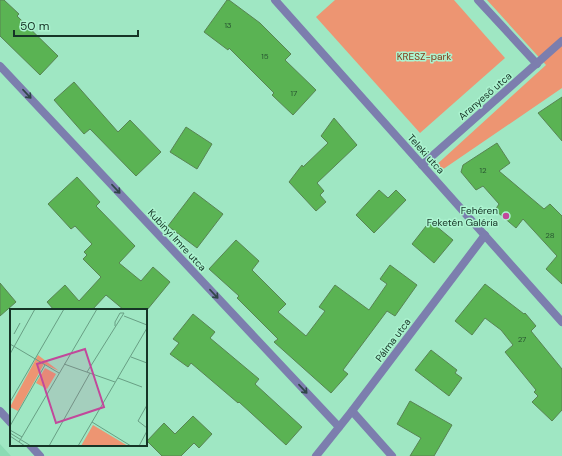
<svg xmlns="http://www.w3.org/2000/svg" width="562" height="456" viewBox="0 0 562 456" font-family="'DM Sans',sans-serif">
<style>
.built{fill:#8cdbb4}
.green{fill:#ed9572}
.building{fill:#5ab353;stroke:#588453}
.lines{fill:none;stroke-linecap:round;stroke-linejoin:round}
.street{stroke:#7c7eae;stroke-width:8}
.oneway{stroke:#304648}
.poi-dot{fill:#c2489b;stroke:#acf4d0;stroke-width:1.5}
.labels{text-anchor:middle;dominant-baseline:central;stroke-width:3;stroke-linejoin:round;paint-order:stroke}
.number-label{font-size:8px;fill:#275431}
.park-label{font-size:10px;fill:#833817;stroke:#acf4d0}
.street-label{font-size:10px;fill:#163426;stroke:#acf4d0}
.poi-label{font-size:10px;fill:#163426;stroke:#acf4d0;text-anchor:end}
.inset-road{fill:none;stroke:#689f84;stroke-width:1}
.view{fill:#c2489b;fill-opacity:0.15;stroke:#c2489b;stroke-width:2}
.inset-edge{fill:none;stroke:#163426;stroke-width:2}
</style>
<rect width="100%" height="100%" fill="#9fe7c3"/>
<path class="built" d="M0,444l11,12h-11z"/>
<g class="green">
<path d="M335,0h119l51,58 -85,75 -104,-116z"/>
<path d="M487,0h75v88l-123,84 -5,-5 112,-102z"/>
</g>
<g class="building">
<path d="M0,0h4l15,14 -2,2 41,40 -18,19 -40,-39z"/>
<path d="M227,0h2l31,23 31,31 -6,6 31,30 -23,25 -21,-20 2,-2 -45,-45 -1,2 -24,-18z"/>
<path d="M74,82l44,50 12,-12 31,32 -25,24 -46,-47 -6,5 -30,-34z"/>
<path d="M562,97v44l-24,-28z"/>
<path d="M334,118l23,27 -40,38 7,8 -4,4 6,7 -10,9 -27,-29 13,-17 1,2 25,-24 -7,-7z"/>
<path d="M186,127l26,17 -15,25 -27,-17z"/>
<path d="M497,143l13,20 -11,8 45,38 6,-5 12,12v68l-16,-15 11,-13 -34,-37 -7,9 -21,-18 4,-6 -16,-18 -7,4 -15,-18 2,-7z"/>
<path d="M77,177l23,25 -4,4 39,40 -16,17 22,18 12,-14 17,15 -23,28h-23l-18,-15 -14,15h-38l-7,-8 18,-17 14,16 22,-24 -18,-18 4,-4 -3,-3 8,-8 -17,-18 -4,3 -23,-25z"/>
<path d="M379,190l9,8 8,-8 10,10 -32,33 -18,-18z"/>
<path d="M194,192l29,22 -26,34 -29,-22z"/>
<path d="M430,221l23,19 -19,23 -22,-19z"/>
<path d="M236,240l23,21 -7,9 34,34 -8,8 28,24 19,-25 -6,-4 16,-22 34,25 18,-26 -7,-5 10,-14 27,20 -22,31 -8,-5 -44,59 5,4 -17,19 -57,-51 4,-3 -41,-41 2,-2 -30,-27z"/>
<path d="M0,283l16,19 -16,14z"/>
<path d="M485,284l39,30 1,-1 11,13 -5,5 31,38v41l-10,11 -20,-19 6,-6 -4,-4 2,-2 -31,-38 8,-7 -12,-15 -16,-12 -13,17 -17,-14z"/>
<path d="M193,314l22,18 -5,6 49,41 -4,5 47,43 -16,18 -47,-43 -1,1 -47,-40 -3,4 -18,-13 9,-11 -6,-4z"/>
<path d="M431,350l26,20 -2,3 7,5 -13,18 -34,-26z"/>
<path d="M410,401l42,24 -18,31h-24l11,-18 -24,-14z"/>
<path d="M193,416l19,18 -13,14 -5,-5 -13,13h-19l-15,-15 17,-18 11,11z"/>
</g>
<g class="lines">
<g class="street">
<path d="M275,0l287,322"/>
<path d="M478,0l59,64"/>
<path d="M0,66l339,361"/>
<path d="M422,165l140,-124"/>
<path d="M0,411l11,12"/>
<path d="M352,411l40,45"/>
<path d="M30,445l10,11"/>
<path d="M316,456l36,-45 133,-176"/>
</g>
</g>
<defs><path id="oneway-shaft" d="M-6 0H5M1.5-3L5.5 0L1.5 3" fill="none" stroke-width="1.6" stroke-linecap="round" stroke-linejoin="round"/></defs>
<g class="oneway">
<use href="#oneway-shaft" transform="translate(27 94) rotate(47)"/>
<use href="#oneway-shaft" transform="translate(116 189) rotate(47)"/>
<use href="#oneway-shaft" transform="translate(214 294) rotate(47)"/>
<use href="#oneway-shaft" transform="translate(303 389) rotate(47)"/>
</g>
<circle class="poi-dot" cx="506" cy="216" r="4"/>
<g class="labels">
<g class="number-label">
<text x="228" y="25">13</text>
<text x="265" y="56">15</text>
<text x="294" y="93">17</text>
<text x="483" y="170">12</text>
<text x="550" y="235">28</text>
<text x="522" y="339">27</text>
</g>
<g class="park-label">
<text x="424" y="56">KRESZ-park</text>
</g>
<g class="street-label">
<text transform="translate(485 96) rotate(-41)">Aranyeső utca</text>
<text transform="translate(426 154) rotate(48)">Teleki utca</text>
<text transform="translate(177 240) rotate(47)">Kubinyi Imre utca</text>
<text transform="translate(393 340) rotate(-53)">Pálma utca</text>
</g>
<g class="poi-label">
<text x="498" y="210">Fehéren<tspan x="498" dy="12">Feketén Galéria</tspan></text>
</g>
</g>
<g transform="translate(10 309)">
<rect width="137" height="137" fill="#9fe7c3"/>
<path d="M28,46l21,16 -15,-7 -26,47 -8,-4zM35,59l11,6 -9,15 -11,-6zM83,116l35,21h-47z" fill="#ed9572"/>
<path class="inset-road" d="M114,7l23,9M4,25l6,-11M0,35l49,29M0,45l25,-45M121,48l16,6M54,55l51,18M77,63l37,-59h-4l-5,9v4M108,69l24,9M0,93l54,-93M137,96l-9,16 9,7M82,113l39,24M0,117l35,-61M0,121l12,7M0,124l21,13M0,127l15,10M9,133l78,-133M39,137l41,-73M68,137l69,-118M129,137l8,-15"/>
<path class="view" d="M75,40l19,58 -48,16 -19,-59z"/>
<rect width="137" height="137" class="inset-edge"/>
</g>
<path d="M14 30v6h124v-6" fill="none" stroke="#163426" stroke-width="2"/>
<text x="20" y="30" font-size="12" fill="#163426" stroke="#acf4d0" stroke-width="3" paint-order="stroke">50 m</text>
</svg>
